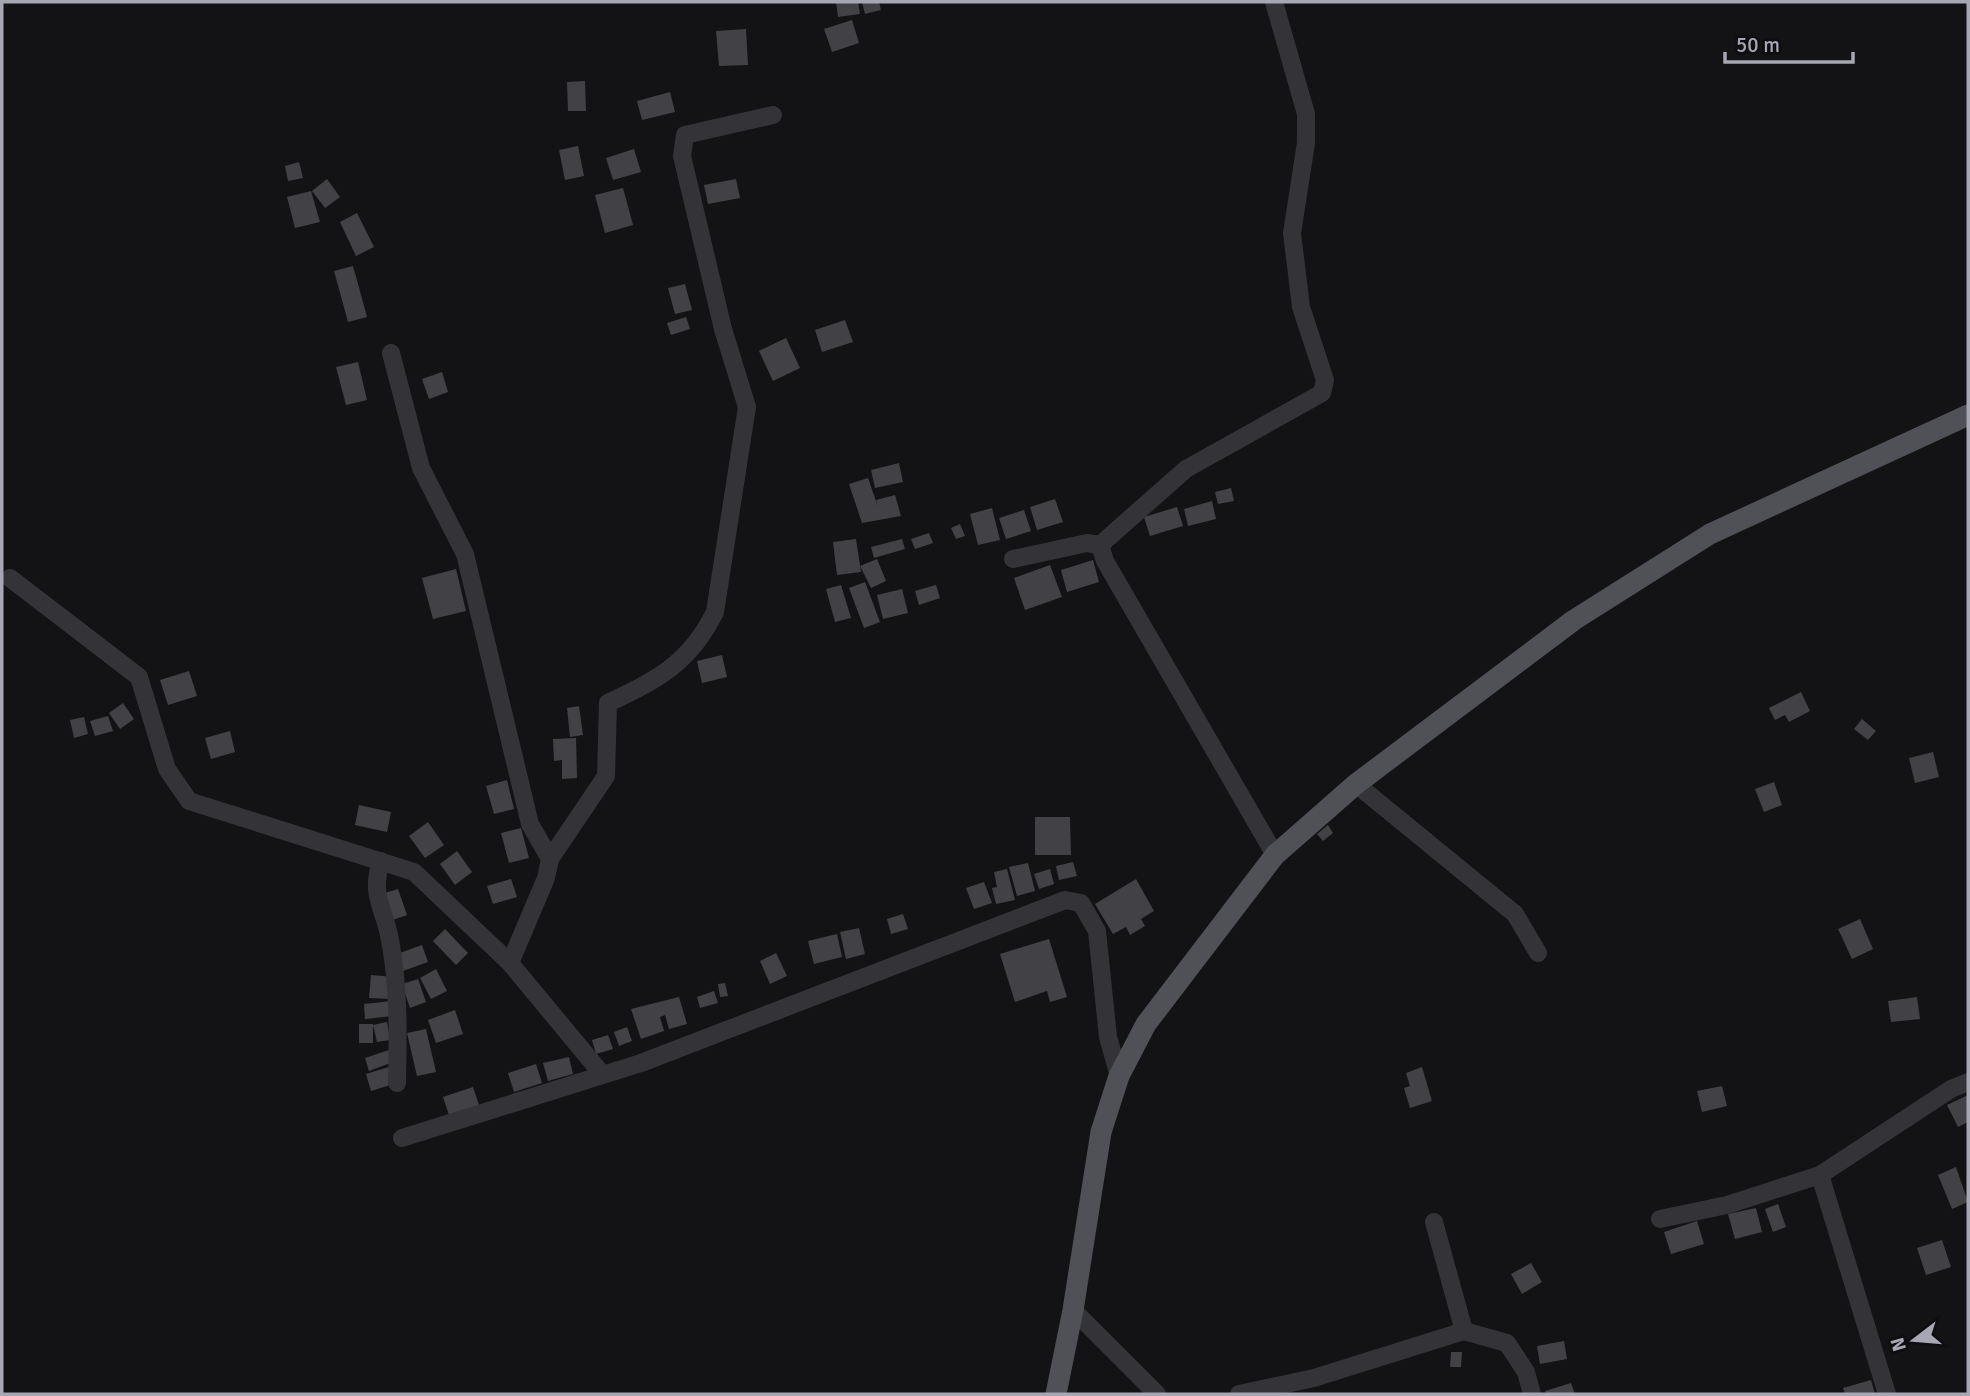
<svg xmlns="http://www.w3.org/2000/svg" width="1970" height="1396" viewBox="0 0 1970 1396" font-family="Signika,sans-serif">
<style>
.building{fill:#424246}
.lines{fill:none;stroke-linecap:round;stroke-linejoin:round}
.minor{stroke:#343438;stroke-width:18}
.major{stroke:#505157;stroke-width:21}
</style>
<rect width="100%" height="100%" fill="#131214"/>
<g class="building">
<path d="M836,2h22l2,12 -22,3z"/>
<path d="M862,2h17l2,8 -16,4z"/>
<path d="M852,20l7,23 -27,9 -8,-23z"/>
<path d="M746,29l2,36 -29,1 -3,-35z"/>
<path d="M585,81l1,30h-18l-1,-29z"/>
<path d="M670,92l5,20 -33,8 -5,-19z"/>
<path d="M578,146l6,30 -19,4 -6,-30z"/>
<path d="M634,149l7,23 -28,8 -7,-22z"/>
<path d="M299,162l4,16 -15,3 -3,-15z"/>
<path d="M327,179l13,18 -15,11 -13,-17z"/>
<path d="M736,179l4,19 -32,6 -4,-19z"/>
<path d="M623,188l10,37 -28,8 -10,-38z"/>
<path d="M311,191l9,31 -25,6 -8,-31z"/>
<path d="M357,213l17,34 -18,9 -16,-34z"/>
<path d="M353,266l14,51 -19,5 -14,-51z"/>
<path d="M685,284l7,26 -17,4 -7,-26z"/>
<path d="M686,317l4,12 -19,6 -4,-12z"/>
<path d="M845,320l8,22 -31,10 -7,-22z"/>
<path d="M786,338l14,30 -27,13 -14,-30z"/>
<path d="M358,362l9,38 -21,5 -10,-38z"/>
<path d="M442,372l6,20 -19,7 -7,-20z"/>
<path d="M899,463l4,19 -28,6 -4,-18z"/>
<path d="M868,478l10,29 -2,-7 19,-5 6,21 -39,7 -13,-39z"/>
<path d="M1231,488l3,13 -16,3 -3,-12z"/>
<path d="M1055,499l8,23 -26,8 -7,-23z"/>
<path d="M1212,501l4,18 -28,7 -4,-17z"/>
<path d="M1177,507l6,19 -33,10 -6,-19z"/>
<path d="M992,508l8,32 -22,5 -8,-31z"/>
<path d="M1024,510l7,21 -25,8 -7,-21z"/>
<path d="M960,524l5,12 -9,3 -5,-11z"/>
<path d="M929,533l4,10 -18,6 -4,-10z"/>
<path d="M856,539l5,33 -24,3 -4,-33z"/>
<path d="M902,539l3,10 -31,9 -3,-11z"/>
<path d="M877,559l9,22 -15,7 -11,-22z"/>
<path d="M1093,560l6,22 -32,10 -6,-22z"/>
<path d="M1050,565l12,32 -37,13 -11,-32z"/>
<path d="M456,569l10,42 -33,8 -11,-41z"/>
<path d="M865,582l15,40 -16,6 -15,-40z"/>
<path d="M841,585l10,33 -16,4 -9,-33z"/>
<path d="M936,585l4,13 -21,7 -4,-14z"/>
<path d="M902,589l6,24 -25,6 -6,-24z"/>
<path d="M722,655l5,22 -25,6 -5,-22z"/>
<path d="M189,671l8,25 -29,9 -8,-25z"/>
<path d="M1801,692l9,19 -21,11 -4,-7 -10,5 -6,-12z"/>
<path d="M123,703l11,16 -14,10 -11,-16z"/>
<path d="M579,706l4,29 -13,2 -3,-29z"/>
<path d="M108,716l5,15 -18,5 -5,-15z"/>
<path d="M84,717l4,17 -14,4 -4,-18z"/>
<path d="M1862,719l14,12 -8,9 -14,-11z"/>
<path d="M230,731l5,21 -24,7 -6,-21z"/>
<path d="M576,738l1,40 -15,1v-19l-8,1 -1,-22z"/>
<path d="M1933,752l6,25 -24,6 -6,-25z"/>
<path d="M507,780l7,29 -20,5 -8,-28z"/>
<path d="M1774,782l8,23 -18,7 -9,-23z"/>
<path d="M359,805l32,7 -4,20 -32,-7z"/>
<path d="M1035,817h35l1,38h-36z"/>
<path d="M428,822l16,23 -19,13 -16,-22z"/>
<path d="M1328,825l5,8 -10,8 -6,-7z"/>
<path d="M521,828l8,30 -20,5 -8,-30z"/>
<path d="M457,851l15,21 -17,13 -15,-21z"/>
<path d="M1073,862l4,14 -18,4 -3,-14z"/>
<path d="M1028,863l7,28 -18,5 -8,-29z"/>
<path d="M1007,869l8,31 -19,4 -4,-16 5,-1 -3,-15z"/>
<path d="M1050,869l4,15 -15,5 -5,-15z"/>
<path d="M511,879l6,18 -24,7 -6,-18z"/>
<path d="M1136,879l18,32 -13,8 4,7 -15,9 -4,-8 -13,7 -18,-30z"/>
<path d="M984,882l8,21 -18,6 -8,-21z"/>
<path d="M398,889l9,26 -20,7 -9,-27z"/>
<path d="M903,914l5,15 -17,5 -4,-15z"/>
<path d="M1860,919l13,30 -21,10 -14,-30z"/>
<path d="M859,928l6,26 -19,5 -6,-27z"/>
<path d="M445,929l23,24 -12,12 -23,-24z"/>
<path d="M837,934l5,23 -28,7 -6,-23z"/>
<path d="M1049,939l18,58 -17,5 -3,-11 -32,11 -15,-48z"/>
<path d="M422,945l6,17 -25,9 -6,-17z"/>
<path d="M776,953l11,23 -17,8 -10,-23z"/>
<path d="M436,969l11,22 -16,8 -11,-21z"/>
<path d="M371,975l22,2 -1,22 -23,-1z"/>
<path d="M418,979l8,23 -16,6 -8,-24z"/>
<path d="M725,983l3,13 -8,1 -2,-13z"/>
<path d="M714,991l4,12 -18,5 -3,-11z"/>
<path d="M679,997l8,27 -18,5 -4,-14 -5,2 4,14 -23,8 -10,-30z"/>
<path d="M1917,997l3,22 -29,3 -3,-21z"/>
<path d="M392,1001l1,15 -28,3 -1,-15z"/>
<path d="M455,1010l8,24 -27,9 -8,-23z"/>
<path d="M387,1022l3,18 -13,2 -4,-17z"/>
<rect x="359" y="1024" width="14" height="19"/>
<path d="M627,1027l5,14 -13,5 -5,-14z"/>
<path d="M426,1029l10,43 -19,4 -10,-43z"/>
<path d="M608,1035l5,14 -17,5 -4,-14z"/>
<path d="M389,1050l4,12 -24,9 -4,-13z"/>
<path d="M569,1057l4,17 -25,7 -5,-18z"/>
<path d="M536,1064l6,19 -28,9 -6,-19z"/>
<path d="M392,1066l5,17 -26,8 -5,-17z"/>
<path d="M1422,1067l10,34 -22,7 -6,-20 6,-2 -4,-13z"/>
<path d="M1722,1086l5,20 -25,6 -5,-21z"/>
<path d="M473,1087l7,21 -30,10 -7,-21z"/>
<path d="M1968,1095v27l-10,5 -11,-22z"/>
<path d="M1956,1167l12,35 -16,7 -14,-34z"/>
<path d="M1778,1204l8,23 -13,5 -8,-23z"/>
<path d="M1756,1208l6,24 -27,7 -7,-25z"/>
<path d="M1697,1221l7,23 -33,10 -7,-22z"/>
<path d="M1942,1240l9,27 -25,8 -9,-27z"/>
<path d="M1531,1263l11,19 -20,12 -11,-20z"/>
<path d="M1564,1341l3,18 -27,5 -3,-18z"/>
<path d="M1451,1352h11l-1,15h-11z"/>
<path d="M1871,1380l4,14h-30l-2,-6z"/>
<path d="M1571,1383l4,11h-29l-1,-3z"/>
</g>
<g class="lines">
<g class="minor">
<path d="M391,353l30,115 44,86 65,270 20,35"/>
<path d="M1100,545l86,-76 136,-76 3,-13 -24,-73 -9,-74 14,-90v-29l-32,-112"/>
<path d="M1100,545l5,16 170,294"/>
<path d="M1013,559l74,-16 13,2"/>
<path d="M10,578l129,99 28,92 22,32 225,71 96,91 92,111"/>
<path d="M1356,784l159,130 23,39"/>
<path d="M381,861c-11,36 3,45 9,79 9,47 8,95 7,143"/>
<path d="M510,963l36,-85 4,-19 56,-83 2,-73c49,-23 82,-40 107,-91l32,-205 -24,-78 -41,-173 3,-21 88,-20"/>
<path d="M402,1138l239,-75 424,-163 16,3 16,28 11,106 11,39"/>
<path d="M1820,1175l67,219"/>
<path d="M1660,1219l67,-14 93,-30 131,-86 17,-7"/>
<path d="M1434,1222l30,109"/>
<path d="M1073,1310l84,84"/>
<path d="M1239,1394l75,-16 150,-47 43,12 19,29 6,22"/>
</g>
<path class="major" d="M1056,1394l17,-84 28,-178 18,-56 27,-52 129,-169 81,-71 218,-164 136,-86 258,-119"/>
</g>
<rect width="1970" height="1396" fill="none" stroke="#a6a7b2" stroke-width="7"/>
<g transform="translate(1914 1340) rotate(254)" stroke="#0e0d0f" stroke-width="5" paint-order="stroke">
<path d="M0-5L12 26L0 18L-12 26Z" fill="#a6a7b2"/>
<text y="-10" font-size="19" font-weight="bold" text-anchor="middle" fill="#a6a7b2">N</text>
</g>
<path d="M1725 52v10h128v-10" fill="none" stroke="#a6a7b2" stroke-width="3.5"/>
<text x="1736" y="52" font-size="21" fill="#a6a7b2" stroke="#0e0d0f" stroke-width="5" paint-order="stroke">50 m</text>
</svg>
